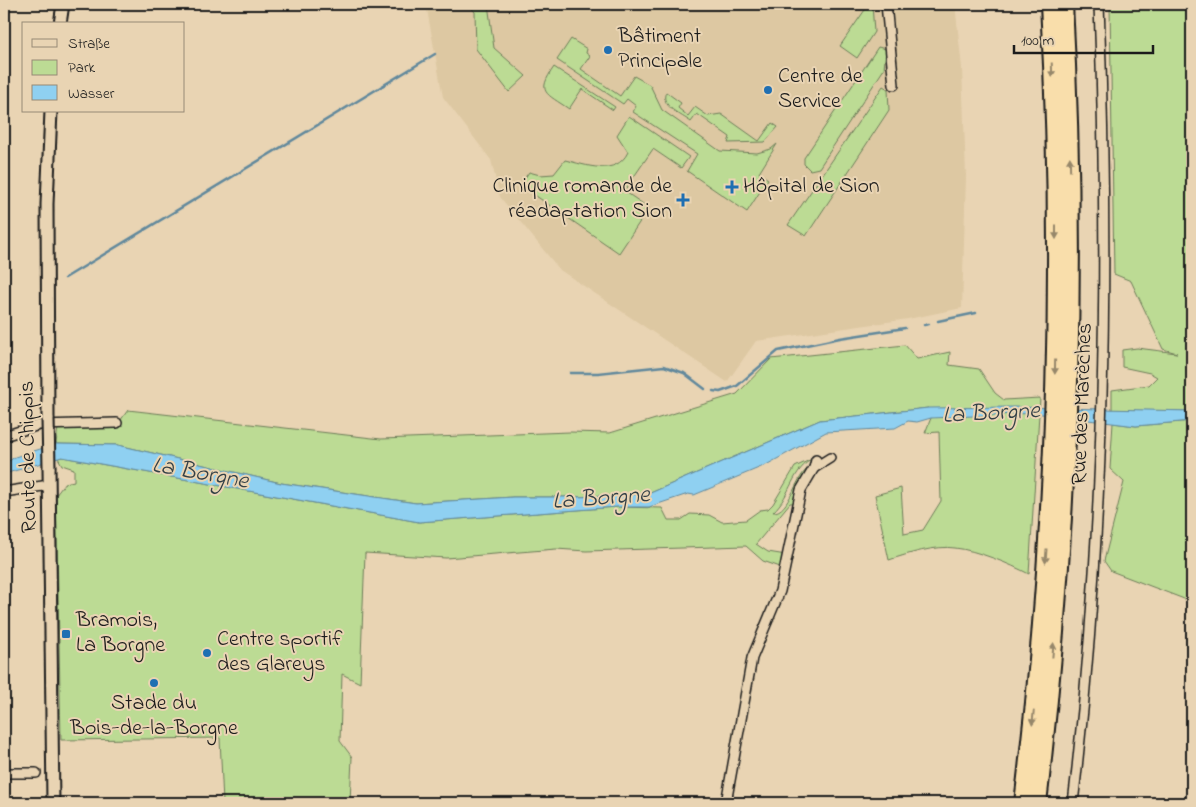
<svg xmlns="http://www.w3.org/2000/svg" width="1196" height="807" viewBox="0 0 1196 807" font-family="'Indie Flower',sans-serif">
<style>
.built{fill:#ddc8a2}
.green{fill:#bcdb94;stroke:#6c7c58}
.water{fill:#8fd0f1;stroke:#61889c}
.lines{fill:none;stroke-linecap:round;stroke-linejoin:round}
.stream{stroke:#61889c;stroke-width:2.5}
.minor-casing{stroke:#1c1c1c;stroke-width:12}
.tertiary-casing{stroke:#1c1c1c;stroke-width:15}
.motorway-casing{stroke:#1c1c1c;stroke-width:20}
.minor{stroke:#e9d4b3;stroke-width:9}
.tertiary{stroke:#e9d4b3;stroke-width:11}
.motorway{stroke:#f9deab;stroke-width:16}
.tertiary-bridge-casing{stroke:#1c1c1c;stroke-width:15;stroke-linecap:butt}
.tertiary-bridge{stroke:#e9d4b3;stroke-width:11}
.oneway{fill:#96876b}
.poi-dot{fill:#1f6fb2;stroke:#e9d4b3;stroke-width:2}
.labels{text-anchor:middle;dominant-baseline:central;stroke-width:4;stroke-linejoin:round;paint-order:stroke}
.poi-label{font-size:22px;fill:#1c1c1c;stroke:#e9d4b3;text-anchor:start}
.street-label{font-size:22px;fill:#1c1c1c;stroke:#e9d4b3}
.water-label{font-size:24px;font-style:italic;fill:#334047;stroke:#e9d4b3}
</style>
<rect width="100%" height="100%" fill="#e9d4b3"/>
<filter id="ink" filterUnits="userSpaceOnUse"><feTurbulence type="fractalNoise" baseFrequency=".02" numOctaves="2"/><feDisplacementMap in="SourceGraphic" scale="10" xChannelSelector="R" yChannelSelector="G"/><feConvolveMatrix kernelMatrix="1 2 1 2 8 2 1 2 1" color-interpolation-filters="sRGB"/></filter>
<g filter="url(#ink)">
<path class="built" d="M426,4h529l7,64 4,108 -4,132 -54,11 -152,22 -29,41 -167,-112 -60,-73 -9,-37 -48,-63z"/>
<g class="green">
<path d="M468,4h20l6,44 32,28 -17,16 -33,-43 -1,-37z"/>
<path d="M869,4h3l2,28 -17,26 -17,-12z"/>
<path d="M1110,4h82v407l-80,-1v-20l37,-5 8,-8 -7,-4 -28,-6v-17l15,-2 40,5 -14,-4 -32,-68 -17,-7z"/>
<path d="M571,39l16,10 -1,4 4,3 -9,13 39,27 14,-20 16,9 12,25 58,41 37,2 14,-4 6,-5 -18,29 9,6 -21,33 -60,-41 10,-17 -64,-42 3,-6 -9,-7 -4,5 -66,-44z"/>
<path d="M878,47l8,2 -2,20 -65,99 -9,2 -6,-6v-6z"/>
<path d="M554,67l61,40 -2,3 -31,-21 -13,20c-23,-16 -33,-16 -15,-42z"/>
<path d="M883,86l5,3 1,21 -83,126 -18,-11z"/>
<path d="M666,92l15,11 -3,5 10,8 7,-9 13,9 13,-2 38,27 13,-18 6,4 -13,15 -37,1 2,-6 -33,-23 -6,8c-9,-7 -32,-16 -25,-30z"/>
<path d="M629,116l60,41 -8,11 -28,-19 -29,42 25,17 -30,45 -99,-68 9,-13 11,3 14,-1 11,-14c21,5 51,17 63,-8l-11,-17z"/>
<path d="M905,345l12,14 33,-7 -1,13 30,4 16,24 9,7 36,-2 -11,176c-19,-10 -53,-24 -74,-26 -19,-3 -48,6 -66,12l-14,-65 26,-7 3,46 19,-4 18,-29 -2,-69 -14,1 6,-15 -3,-10 -108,12 -172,74 -72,3h-63l-97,6 -135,-20 -163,-38 -62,-1 2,-17 57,1 13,-18 253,29 189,-7 40,1 127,-39 34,-35z"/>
<path d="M1192,421v181l-81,-31 -7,-10 20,-79 -14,-13 3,-46 23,3z"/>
<path d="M62,457l357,65 198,-15 45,1 6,12h13l9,-6 19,1 13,7 24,-2 14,-10 8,-1 5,-5 22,-37 19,-9c-23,12 -22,36 -41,54 17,1 22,-37 37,-45l-13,36h-7l-34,41 12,8 18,3 -3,13 -20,-7 -17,-15 -160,5 -30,-2 -110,9 -81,-5 -5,130 -18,-9 -2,67 12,16 -2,46h-127l-3,-65 -159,2 -5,-245 9,-12 9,-2v-12l-12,-4 -4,-7z"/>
</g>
<path class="water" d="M1014,407l178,4v10l-56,5 -48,-6 -8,3 -42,-10 -107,5 -14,4 -9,-1 -13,7 -69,4 -60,33 -72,30 -6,-1 -39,13h-32l-198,15 -357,-65 -58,17v-10l11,-7 41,-13 62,1 163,38 135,20 97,-6h63l72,-3 172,-74 108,-12z"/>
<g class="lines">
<g class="stream">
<path d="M65,278l370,-224"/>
<path d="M938,321l38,-8"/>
<path d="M924,325l5,-1"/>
<path d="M570,373h28l66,-7 20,7 21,16"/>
<path d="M713,391l7,1 17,-6 41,-35 62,-13 65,-10"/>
</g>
<defs>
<g id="minor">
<path d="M886,4l8,81"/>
<path d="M4,436l35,-11 78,-2"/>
<path d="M814,468l16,-10"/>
<path d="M4,492l45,-7"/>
<path d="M4,773h32"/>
<path d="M726,803l26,-145 28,-67 21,-101 13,-22 2,-8"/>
<path d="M1073,803c32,-268 36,-529 26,-799"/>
</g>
<g id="tertiary">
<path d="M60,24l3,-20"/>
<path d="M48,419l-1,-215 4,-93"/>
<path d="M49,467l4,336"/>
</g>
<g id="motorway">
<path d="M1023,803c32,-265 41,-532 26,-799"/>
<path d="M1038,803c31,-265 41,-533 26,-799"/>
</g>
</defs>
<use href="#minor" class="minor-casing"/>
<use href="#tertiary" class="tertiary-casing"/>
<use href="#motorway" class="motorway-casing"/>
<use href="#minor" class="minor"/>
<use href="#tertiary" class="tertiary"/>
<use href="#motorway" class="motorway"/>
<defs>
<path id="tertiary-bridge" d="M48,419l1,48"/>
</defs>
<use href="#tertiary-bridge" class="tertiary-bridge-casing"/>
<use href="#tertiary-bridge" class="tertiary-bridge"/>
</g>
<defs><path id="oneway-solid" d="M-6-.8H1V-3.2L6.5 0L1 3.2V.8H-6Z" transform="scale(1.25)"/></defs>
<g class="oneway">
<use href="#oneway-solid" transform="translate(1052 70) rotate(88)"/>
<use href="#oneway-solid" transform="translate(1070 164) rotate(-91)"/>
<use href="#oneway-solid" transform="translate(1056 232) rotate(90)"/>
<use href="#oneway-solid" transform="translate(1055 367) rotate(91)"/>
<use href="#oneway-solid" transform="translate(1046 556) rotate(94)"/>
<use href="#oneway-solid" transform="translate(1053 650) rotate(-85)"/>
<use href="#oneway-solid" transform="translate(1033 718) rotate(96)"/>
</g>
</g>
<g class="poi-dot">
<circle cx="608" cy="50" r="5"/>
<circle cx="768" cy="90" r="5"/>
<path d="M729.5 179.5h5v5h5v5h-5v5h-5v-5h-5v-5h5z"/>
<path d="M680.5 192.5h5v5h5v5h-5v5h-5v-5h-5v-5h5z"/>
<rect x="61" y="629" width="10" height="10" rx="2.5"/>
<circle cx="207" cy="653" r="5"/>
<circle cx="154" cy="683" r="5"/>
</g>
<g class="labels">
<g class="poi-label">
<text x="618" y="37">Bâtiment<tspan x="618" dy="25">Principale</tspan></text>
<text x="778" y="77">Centre de<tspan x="778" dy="25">Service</tspan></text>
<text x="672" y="187" text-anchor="end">Clinique romande de<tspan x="672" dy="25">réadaptation Sion</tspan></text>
<text x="743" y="187">Hôpital de Sion</text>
<text x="76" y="621">Bramois,<tspan x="76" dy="25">La Borgne</tspan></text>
<text x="217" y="640">Centre sportif<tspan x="217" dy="25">des Glareys</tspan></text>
<text x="154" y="704" text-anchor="middle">Stade du<tspan x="154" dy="25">Bois-de-la-Borgne</tspan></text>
</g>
<g class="street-label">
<text transform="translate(1083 404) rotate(-88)">Rue des Marèches</text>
<text transform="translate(29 457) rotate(-91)">Route de Chippis</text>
</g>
<g class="water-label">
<text transform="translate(991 414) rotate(-3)">La Borgne</text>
<text transform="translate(200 474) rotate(10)">La Borgne</text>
<text transform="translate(601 499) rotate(-4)">La Borgne</text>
</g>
</g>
<rect width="1196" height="807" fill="none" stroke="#e9d4b3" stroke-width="20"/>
<rect x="10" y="10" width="1176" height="787" fill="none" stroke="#1c1c1c" stroke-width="2" filter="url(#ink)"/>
<rect x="22" y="22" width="162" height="90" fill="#e9d4b3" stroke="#978a77"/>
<rect x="32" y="39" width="25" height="8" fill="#e9d4b3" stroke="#978a77"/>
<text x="68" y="48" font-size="15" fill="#1c1c1c">Straße</text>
<rect x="32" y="60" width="25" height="15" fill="#bcdb94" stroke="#978a77"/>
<text x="68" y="72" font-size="15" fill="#1c1c1c">Park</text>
<rect x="32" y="85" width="25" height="15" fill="#8fd0f1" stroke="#978a77"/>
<text x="68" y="98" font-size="15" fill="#1c1c1c">Wasser</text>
<path d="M1014 45v8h139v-8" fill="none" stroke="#1c1c1c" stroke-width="2.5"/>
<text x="1021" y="45" font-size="15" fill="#1c1c1c" stroke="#e9d4b3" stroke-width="4" paint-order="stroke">100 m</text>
</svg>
